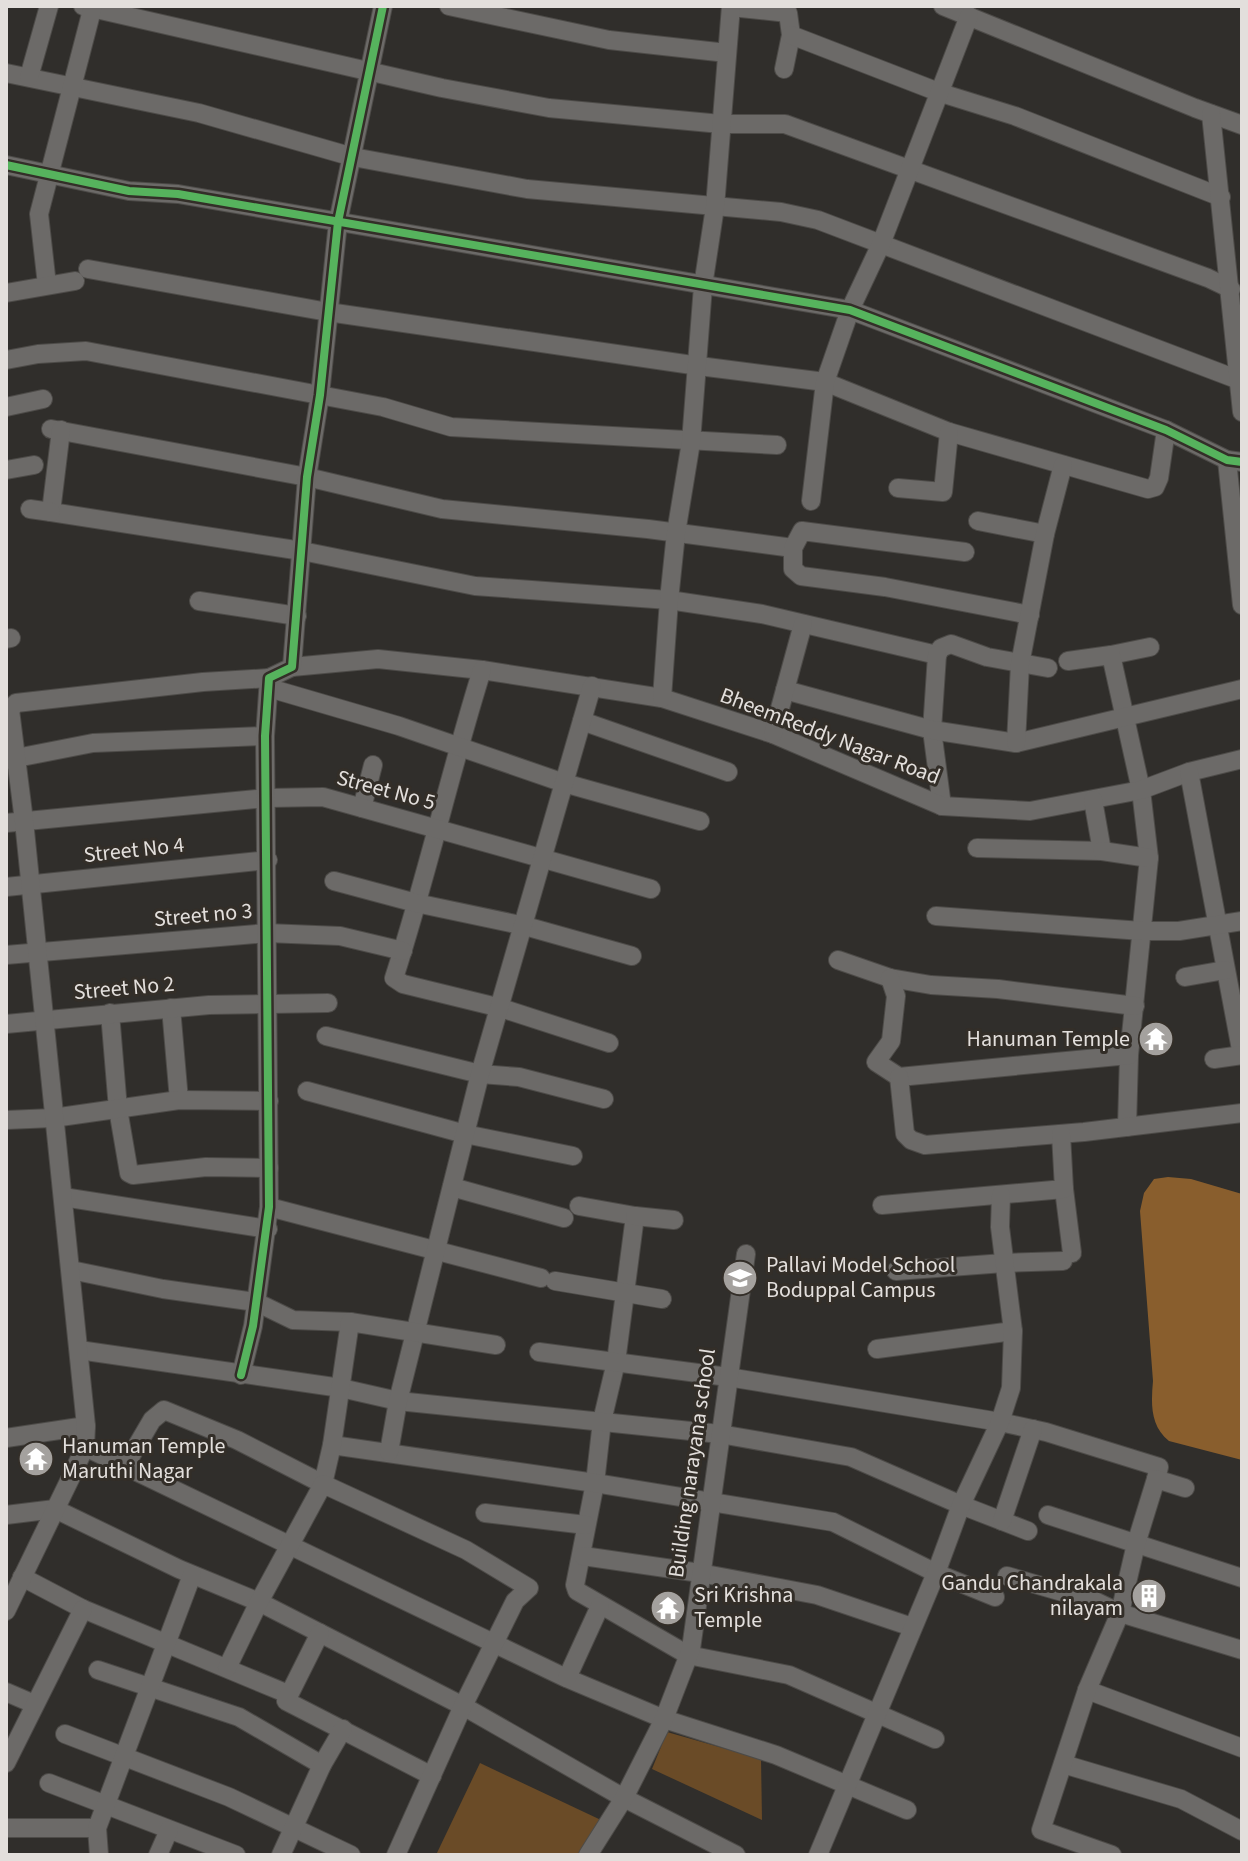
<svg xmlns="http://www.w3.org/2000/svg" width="1248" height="1861" viewBox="0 0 1248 1861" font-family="'Source Sans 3',sans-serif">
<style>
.green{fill:#6a4b27}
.water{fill:#895e2d}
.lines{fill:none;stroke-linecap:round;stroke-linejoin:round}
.minor-casing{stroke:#4d4b48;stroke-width:20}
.minor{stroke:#6c6a68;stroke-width:18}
.cycleway-casing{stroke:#332e28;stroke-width:13}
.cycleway{stroke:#56b35d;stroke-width:8}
.labels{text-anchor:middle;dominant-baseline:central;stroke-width:6;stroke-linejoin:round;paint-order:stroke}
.street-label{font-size:22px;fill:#e3dfdc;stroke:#332e28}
.poi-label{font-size:22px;fill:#e3dfdc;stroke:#332e28;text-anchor:start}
</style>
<rect width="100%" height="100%" fill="#302e2b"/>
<g class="green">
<path d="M667,1732l94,27 1,61 -110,-51z"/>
<path d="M480,1763l121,57 -23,35h-142z"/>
</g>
<path class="water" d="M1168,1177l23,2 51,15v266l-73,-19c-19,-15 -18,-38 -16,-60l-13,-170 4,-18 10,-14z"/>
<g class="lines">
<defs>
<g id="minor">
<path d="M83,6l359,82 107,20 172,16h64l423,154 23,11"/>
<path d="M449,6l160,34 118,13"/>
<path d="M943,6l252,102 47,17"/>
<path d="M731,7l57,6 3,22 -7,34"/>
<path d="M791,35l150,58 74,23 206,81"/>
<path d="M6,73l193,40 154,44 174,32 254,23 37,8 421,160"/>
<path d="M29,77l20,-71"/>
<path d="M1211,114l31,298"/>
<path d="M6,165l123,26 49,3 672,116 316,120 61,30 15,2"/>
<path d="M88,269l240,43 371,54 126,16 124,50 199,57 7,-2 4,-9 7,-48"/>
<path d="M47,285l-8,-71 54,-208"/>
<path d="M6,293l69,-12"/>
<path d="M6,360l32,-6 48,-3 297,56 68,20 326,18"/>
<path d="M6,407l37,-8"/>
<path d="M51,429l256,48 135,32 206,20 145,19"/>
<path d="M61,430l-10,82 251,39 173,35 194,14 93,14 175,41 4,-7 10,-4 36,13 61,11"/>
<path d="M1227,460l15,145"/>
<path d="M6,470l28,-5"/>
<path d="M898,488l45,4 6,-60"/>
<path d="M811,501l14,-119 25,-72 31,-66 88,-228"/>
<path d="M30,509l21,3"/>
<path d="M978,521l67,13"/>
<path d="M965,552l-163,-21 -9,17v21l8,7 84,11 145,28"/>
<path d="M199,601l98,15"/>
<path d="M6,639l5,-1"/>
<path d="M937,655l-5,75 10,76"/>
<path d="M1111,655l39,-8"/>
<path d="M1068,661l43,-6 30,135 8,68 -20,197 -2,72"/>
<path d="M292,667l86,-8 104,11 180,28 111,36 169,72 88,5 111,-21 48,-18 53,-13"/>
<path d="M482,670c-32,102 -55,206 -88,308l9,6 98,24 108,35"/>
<path d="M269,688l130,38 165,57 136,38"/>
<path d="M785,690l147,40 84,13 226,-54"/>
<path d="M662,698l7,-98 7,-67 15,-91 12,-156 12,-79 16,-201"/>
<path d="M582,721l146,51"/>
<path d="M773,734l30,-110"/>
<path d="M1016,743l4,-79 25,-130 18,-69"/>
<path d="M6,760l87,-17 172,-7"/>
<path d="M1189,772l53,283"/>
<path d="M362,808l11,-43"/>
<path d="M6,823l261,-25 56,-1 328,92"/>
<path d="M977,848l125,3 -9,-51"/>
<path d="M1102,851l47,7"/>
<path d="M334,881l82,22 109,23 107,30"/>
<path d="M6,887l262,-27"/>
<path d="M936,916l206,15h37l63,-10"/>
<path d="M6,955l261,-22 73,3 63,15"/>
<path d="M838,960l52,18 41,7 67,4 137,17"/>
<path d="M1185,977l40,-7"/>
<path d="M890,978l6,18 -5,45 -15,21 23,15 230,-22"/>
<path d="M171,1008l8,92"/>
<path d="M110,1013l8,96 11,64 4,2 73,-8 63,1"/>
<path d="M6,1024l203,-19 119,-2"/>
<path d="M326,1036l154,38 39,3 85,22"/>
<path d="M1214,1059l28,-4"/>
<path d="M899,1077l6,57 6,6 14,5 159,-13 158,-19"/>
<path d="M307,1091l158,43 108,22"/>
<path d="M6,1120l47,-2 126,-18 90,1"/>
<path d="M452,1187l112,31"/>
<path d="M1064,1189l8,64"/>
<path d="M63,1197l205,32"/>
<path d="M882,1205l182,-16 -3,-55"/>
<path d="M579,1206l56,10 -19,146 -14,59 -7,62 -20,102 2,6 111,64 101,20 146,64"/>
<path d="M269,1207l272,71"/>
<path d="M635,1216l39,4"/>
<path d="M71,1270l92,19 93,13 37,18 57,2"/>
<path d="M896,1271l108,-8 59,-2"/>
<path d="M555,1281l107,18"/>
<path d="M877,1349l136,-18"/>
<path d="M79,1350l262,38 57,13 322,33 131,23 110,48 67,26"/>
<path d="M539,1352l189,25 272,45 46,10 113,35 -3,12"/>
<path d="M241,1375l12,-49 16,-119 -4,-471 4,-58 23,-11 15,-190 13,-82 18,-173 45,-216"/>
<path d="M6,1438l80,-12"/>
<path d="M332,1445l263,38 238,39 103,51 59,24"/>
<path d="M85,1447l479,230 100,42 112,36 131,55"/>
<path d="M389,1452l9,-51 82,-327 112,-388"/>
<path d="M125,1466l27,-46 12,-10 73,30 86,44 9,-39 18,-123 146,23"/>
<path d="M485,1513l101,12"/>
<path d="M6,1515l49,-6 124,60 80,33 204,104 161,92 112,57"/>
<path d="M1048,1515l194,63"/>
<path d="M1002,1521l31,-92"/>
<path d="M583,1556l117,17 117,22 95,32"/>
<path d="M1007,1576l90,26 23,11 122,37"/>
<path d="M22,1577l61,32 205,85"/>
<path d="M6,1611l65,-134 14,-30 1,-21 -62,-605 -14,-111 6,-7 187,-21 66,-4"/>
<path d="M320,1633l-34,68 146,75"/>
<path d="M227,1668l32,-66 64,-118 143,66 63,38 -14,13 -52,105 -67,149"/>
<path d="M98,1670l141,47 83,48"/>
<path d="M567,1678l33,-72"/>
<path d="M1087,1690l155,58"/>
<path d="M6,1692l28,12"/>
<path d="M65,1734l164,63 122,58"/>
<path d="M6,1763l77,-154"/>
<path d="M1063,1764l118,35 61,32"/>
<path d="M49,1783l187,72"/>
<path d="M6,1828h91"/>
<path d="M99,1855l-2,-27 95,-253"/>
<path d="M158,1855l11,-25"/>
<path d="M281,1855l41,-90 21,-36"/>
<path d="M588,1855l36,-57 40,-79 27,-70 55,-395"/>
<path d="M818,1855l118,-282 25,-68 39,-83 11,-34 2,-57 -13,-104 1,-32"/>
<path d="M1112,1855l-71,-25 46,-140 33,-77 16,-69 20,-65 29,9"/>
</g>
</defs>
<use href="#minor" class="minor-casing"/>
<use href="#minor" class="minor"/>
<defs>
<g id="cycleway">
<path d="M6,165l123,26 49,3 672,116 316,120 61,30 15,2"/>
<path d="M241,1375l12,-49 16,-119 -4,-471 4,-58 23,-11 15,-190 13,-82 18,-173 45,-216"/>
</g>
</defs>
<use href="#cycleway" class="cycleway-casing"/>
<use href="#cycleway" class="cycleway"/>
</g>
<defs>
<symbol id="temple-disc" viewBox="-11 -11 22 22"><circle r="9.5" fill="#a4a19e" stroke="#332e28"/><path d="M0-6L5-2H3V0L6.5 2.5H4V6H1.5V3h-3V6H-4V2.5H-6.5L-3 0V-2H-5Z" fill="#fff"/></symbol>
<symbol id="school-disc" viewBox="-11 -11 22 22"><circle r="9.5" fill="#a4a19e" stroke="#332e28"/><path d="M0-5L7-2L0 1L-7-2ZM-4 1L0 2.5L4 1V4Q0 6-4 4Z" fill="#fff"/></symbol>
<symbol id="building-disc" viewBox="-11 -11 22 22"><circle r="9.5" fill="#a4a19e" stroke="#332e28"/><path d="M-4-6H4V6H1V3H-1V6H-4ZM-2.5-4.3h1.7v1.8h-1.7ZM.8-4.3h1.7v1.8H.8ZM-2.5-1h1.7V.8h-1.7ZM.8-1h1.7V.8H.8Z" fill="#fff"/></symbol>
</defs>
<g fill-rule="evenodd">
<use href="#temple-disc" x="1136" y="1019" width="40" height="40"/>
<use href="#school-disc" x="720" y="1258" width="40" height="40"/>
<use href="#temple-disc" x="16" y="1439" width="40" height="40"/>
<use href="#building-disc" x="1129" y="1576" width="40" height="40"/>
<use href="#temple-disc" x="648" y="1588" width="40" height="40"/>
</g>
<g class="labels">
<g class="street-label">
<text transform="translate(830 736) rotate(21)">BheemReddy Nagar Road</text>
<text transform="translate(386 790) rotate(15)">Street No 5</text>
<text transform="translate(134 850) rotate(-6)">Street No 4</text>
<text transform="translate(203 915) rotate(-5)">Street no 3</text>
<text transform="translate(124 988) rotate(-5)">Street No 2</text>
<text transform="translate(692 1463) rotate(-82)">Building narayana school</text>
</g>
<g class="poi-label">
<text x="1130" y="1039" text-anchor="end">Hanuman Temple</text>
<text x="766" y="1265">Pallavi Model School<tspan x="766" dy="25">Boduppal Campus</tspan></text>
<text x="62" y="1446">Hanuman Temple<tspan x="62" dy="25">Maruthi Nagar</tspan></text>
<text x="1123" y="1583" text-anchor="end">Gandu Chandrakala<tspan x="1123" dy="25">nilayam</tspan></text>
<text x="694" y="1595">Sri Krishna<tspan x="694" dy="25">Temple</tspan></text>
</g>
</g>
<rect width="1248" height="1861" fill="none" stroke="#e3dfdc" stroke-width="16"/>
</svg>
